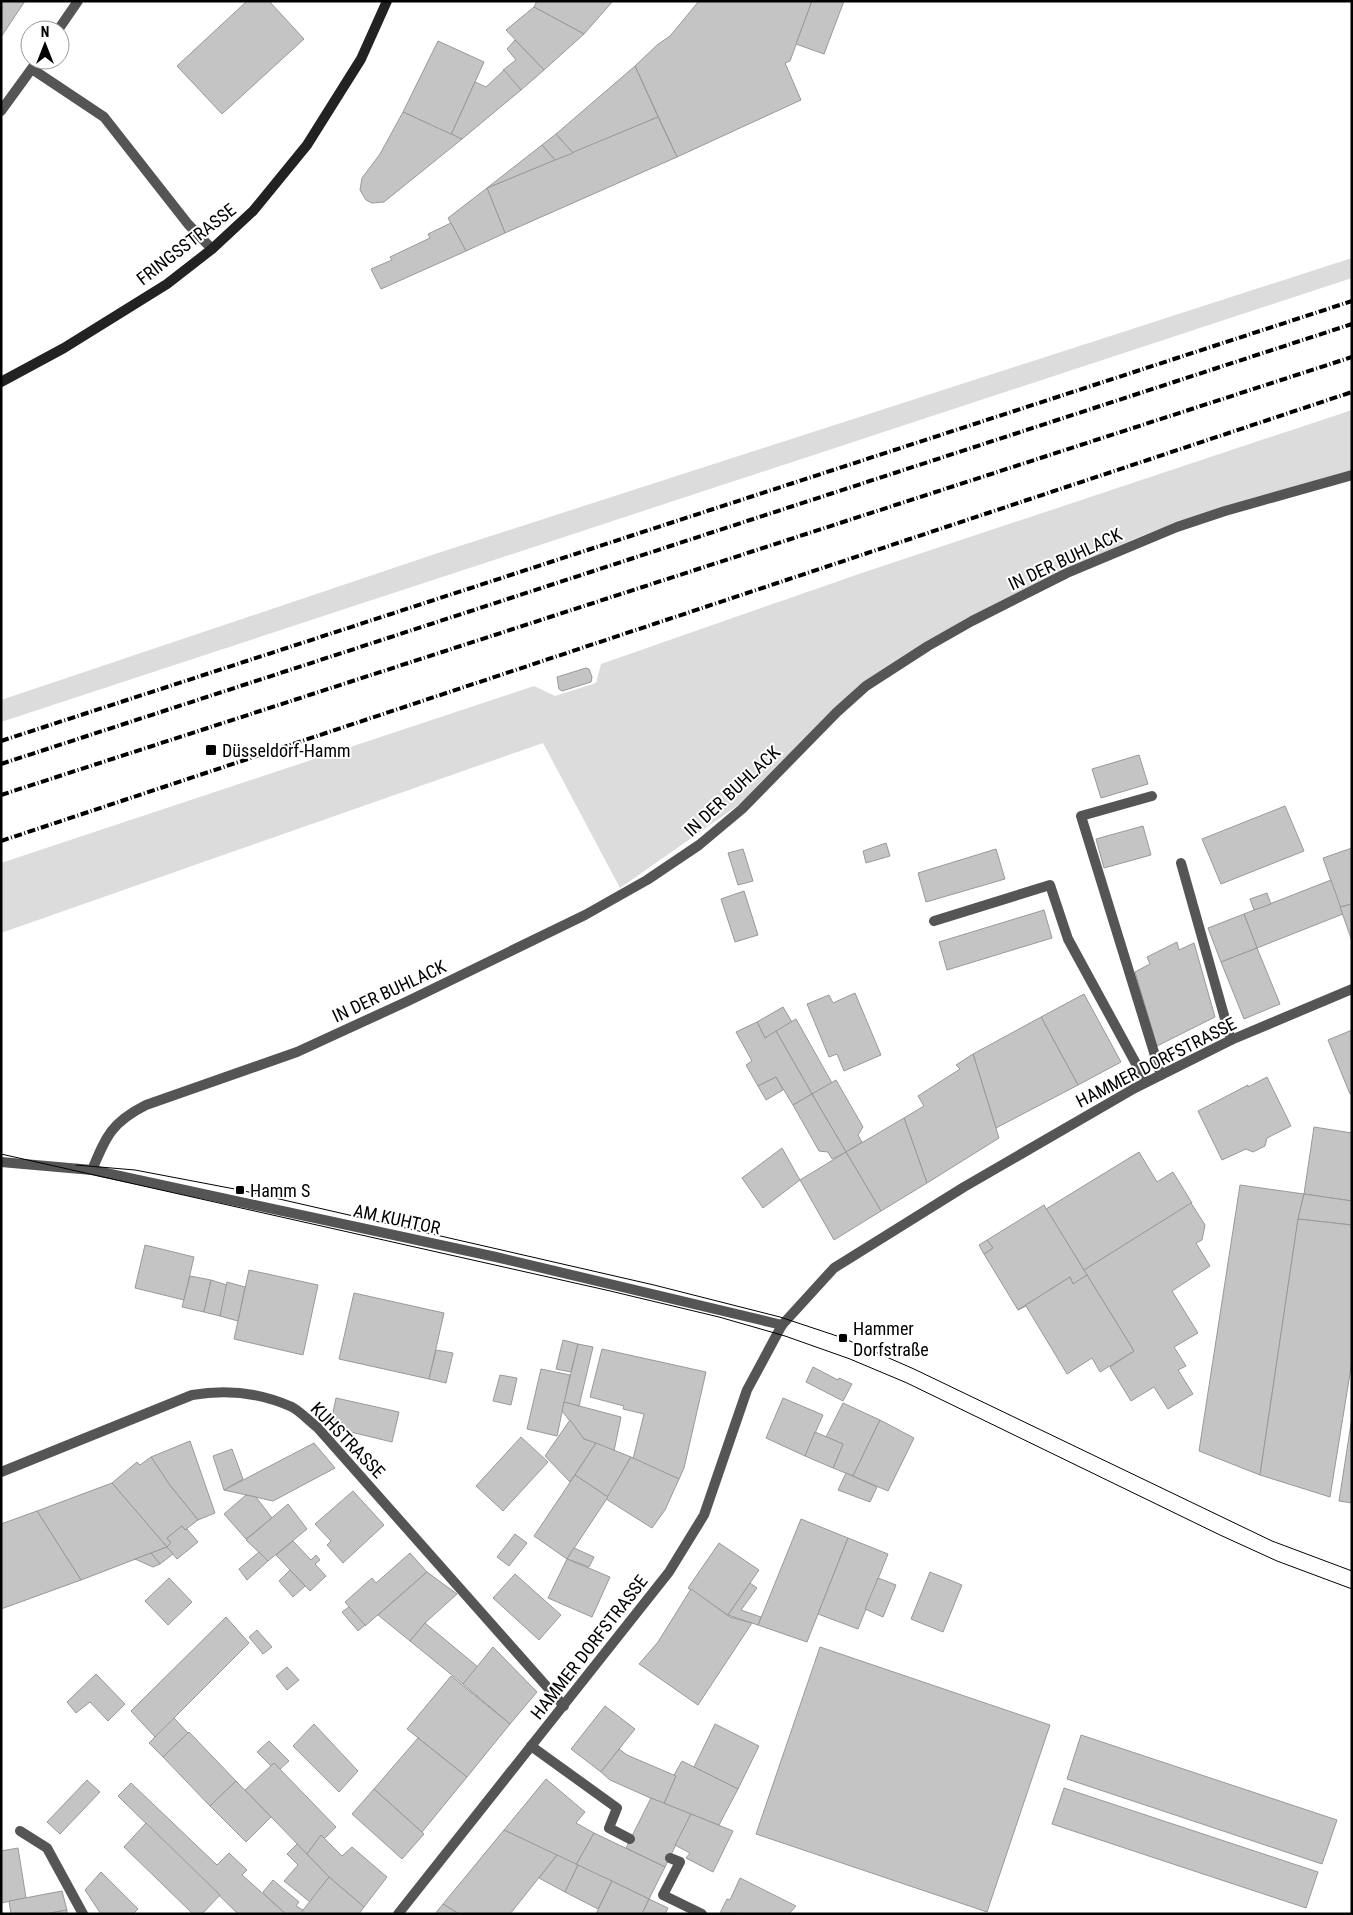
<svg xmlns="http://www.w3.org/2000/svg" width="1353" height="1915" viewBox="0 0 1353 1915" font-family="'Roboto Condensed',sans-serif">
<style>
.green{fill:#dcdcdc}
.building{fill:#c4c4c4;stroke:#999}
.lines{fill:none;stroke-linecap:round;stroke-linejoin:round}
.lane{stroke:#555;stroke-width:10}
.street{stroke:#555;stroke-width:10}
.secondary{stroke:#222;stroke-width:10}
.tram{stroke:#000;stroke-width:1}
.rail{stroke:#000;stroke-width:4;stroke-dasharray:8 2.5 1 2.5;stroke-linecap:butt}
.poi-dot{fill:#000;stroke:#fff;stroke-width:2}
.labels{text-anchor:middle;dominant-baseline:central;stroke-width:4;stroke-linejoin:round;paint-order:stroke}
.street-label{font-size:18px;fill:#000;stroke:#fff}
.poi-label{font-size:18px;fill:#000;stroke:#fff;text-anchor:start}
</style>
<rect width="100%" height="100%" fill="#fff"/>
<g class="green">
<path d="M1352,258v20l-1351,444v-22l437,-147z"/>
<path d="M1352,410v60c-58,18 -117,33 -175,53 -67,22 -130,57 -192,89 -42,22 -85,42 -121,72l-124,120 -120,84 -77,-145 -542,190v-70l533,-177 21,10 41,-13 5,-19 255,-89z"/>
</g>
<g class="building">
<path d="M1,1h24l-24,36z"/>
<path d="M247,1h22l35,38 -82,75 -45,-48z"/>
<path d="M537,1h76l-29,33 -50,-27z"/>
<path d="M699,1h113l-22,60 -5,2 16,37 -124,57 -42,-91 22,-21 13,-9z"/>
<path d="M812,1h32l-20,53 -28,-10z"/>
<path d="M534,7l50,27 -40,36 -38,-40z"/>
<path d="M515,40l29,30 -23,20 -18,-20 13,-10 -9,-11z"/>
<path d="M438,41l46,21 -33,73 -48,-23z"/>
<path d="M635,66l23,51 -85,36 -17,-19z"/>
<path d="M504,70l17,20 -59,49 -11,-4 24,-53 11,5z"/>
<path d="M403,112l59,27 -78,63 -12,1 -6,-3 -6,-10 2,-12 18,-24z"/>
<path d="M658,117l19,40 -172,76 -18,-45z"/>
<path d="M556,134l17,19 -18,7 -13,-15z"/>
<path d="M542,145l13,15 -68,28z"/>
<path d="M487,188l18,45 -39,18 -18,-33z"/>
<path d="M451,223l15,28 -85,38 -10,-20 21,-9 -2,-3 40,-19 -2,-4z"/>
<path d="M586,668l3,1 3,8 -1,5 -29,9 -3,-2 -2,-12z"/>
<path d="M1139,755l9,29 -47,14 -9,-29z"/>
<path d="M1285,806l19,45 -83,33 -19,-45z"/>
<path d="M1143,826l8,29 -47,13 -8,-29z"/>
<path d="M886,843l4,13 -24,7 -3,-12z"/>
<path d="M1352,848v56l-12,3 -17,-49z"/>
<path d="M743,849l10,32 -15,4 -10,-32z"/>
<path d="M996,849l9,30 -79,23 -8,-29z"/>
<path d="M1331,880l12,34 -86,34 -13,-34z"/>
<path d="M744,891l14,44 -23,7 -14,-43z"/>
<path d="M1267,893l4,11 -17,6 -4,-11z"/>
<path d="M1352,904v37l-12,-34z"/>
<path d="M1044,910l8,28 -105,32 -8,-28z"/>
<path d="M1244,914l13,34 -36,14 -13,-34z"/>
<path d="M1177,942l2,8 15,-7 21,74 -58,29 -22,-74 15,-8 -3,-7z"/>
<path d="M1257,948l23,56 -36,15 -23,-57z"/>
<path d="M855,993l26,62 -37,16 -7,-17 -8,3 -22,-53 22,-9 4,8z"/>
<path d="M1084,994l37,68 -43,23 -37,-68z"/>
<path d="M783,1007l9,15 -27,16 -8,-16z"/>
<path d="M1041,1017l37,68 -82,43 -23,-74z"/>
<path d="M796,1019l36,64 -20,11 -36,-63z"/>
<path d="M757,1022l8,16 11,-7 36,63 -19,11 -17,-28 -18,9 -12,-21 6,-4 -16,-29z"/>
<path d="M1352,1030v63l-2,1 -22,-54z"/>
<path d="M973,1054l26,84 -72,45 -23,-65 20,-12 -6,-10 42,-27 -4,-4z"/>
<path d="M776,1077l7,13 -17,10 -8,-14z"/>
<path d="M1267,1077l24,49 -24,12 -2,8 -12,6 -7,-3 -24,11 -24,-49 50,-26v2z"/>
<path d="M836,1080l27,47 -5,8 4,7 -16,10 -34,-58z"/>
<path d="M812,1094l34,58 -14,7 -4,-7 -9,-1 -26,-46z"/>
<path d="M904,1118l23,65 -46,28 -35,-59z"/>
<path d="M1314,1127l38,6v68l-48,-7z"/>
<path d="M782,1148l18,32 -37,28 -21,-30z"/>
<path d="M846,1152l35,59 -47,29 -34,-60z"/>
<path d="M1139,1152l18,30 16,-10 19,31 -108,67 -38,-61z"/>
<path d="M1240,1185l64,9 -6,25 -38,256 -61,-24z"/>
<path d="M1304,1194l48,7v24l-54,-6z"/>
<path d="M1191,1203l14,22 -3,15 -6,3 14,23 -38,25 26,42 -24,14 12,19 -8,4 15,24 -25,15 -14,-22 -23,14 -21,-34 24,-16 -50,-81z"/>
<path d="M1044,1205l43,70 -14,9 -3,-7 -52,33 -34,-56 9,-6 -6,-8z"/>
<path d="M1298,1219l54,6v136l-22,136 -70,-22z"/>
<path d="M987,1240l6,8 -9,6 -5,-9z"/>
<path d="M145,1245l49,12 -10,43 -49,-12z"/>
<path d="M249,1270l69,15 -15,70 -69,-16z"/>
<path d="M1087,1275l47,76 -34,21 -8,-14 -25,16 -41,-68 -8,4 52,-33 3,7z"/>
<path d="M190,1276l21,4 -7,32 -22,-5z"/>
<path d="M211,1280l16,5 -7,31 -16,-4z"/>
<path d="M227,1282l18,5 -7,34 -18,-5z"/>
<path d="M354,1293l90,20 -15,66 -90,-20z"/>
<path d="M563,1340l15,4 -7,28 -15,-3z"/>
<path d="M578,1344l15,3 -14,59 -15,-4z"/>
<path d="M602,1349l104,23 -22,96 -5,11 -46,-20 11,-45 -21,-5 1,-3 -34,-9z"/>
<path d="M436,1350l17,3 -7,30 -17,-4z"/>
<path d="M813,1367l25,13 1,-2 13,6 -9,17 -37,-19z"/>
<path d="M541,1369l29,6 -13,61 -30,-7z"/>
<path d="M500,1375l17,3 -6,27 -18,-4z"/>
<path d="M336,1398l63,14 -7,30 -62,-15z"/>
<path d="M783,1398l40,17 -18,41 -39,-18z"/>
<path d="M564,1402l57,15 -7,34 -30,-12 -22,-28z"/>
<path d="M843,1403l37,17 -27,56 -20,-8 10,-24 -17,-7z"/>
<path d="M1352,1417v86l-13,-2z"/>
<path d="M570,1420l14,19 12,4 -26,39 -25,-26z"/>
<path d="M880,1420l34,18 -26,53 -35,-15z"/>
<path d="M815,1432l28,12 -10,24 -28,-12z"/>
<path d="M521,1437l27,25 -45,49 -27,-25z"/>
<path d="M190,1441l25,72 -17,7 -29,-36 -18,-27z"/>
<path d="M314,1443l21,25 -62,33 -49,-11z"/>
<path d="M596,1443l35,14 -23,40 -33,-22z"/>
<path d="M232,1449l11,30 -19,11 -11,-34z"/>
<path d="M151,1457l18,27 29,36 -13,10 -3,-4 -15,12 4,5 -4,4 -55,-64 25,-21 3,3z"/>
<path d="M631,1457l48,22 -14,31 -13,18 -46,-29z"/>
<path d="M846,1473l31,14 -7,15 -32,-12z"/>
<path d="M575,1475l33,22 -41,62 -33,-23z"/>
<path d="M112,1483l55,64 -86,33 -44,-69z"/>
<path d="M353,1491l31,34 -41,38 -16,-18 4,-4 -16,-17z"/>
<path d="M246,1495l10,2 16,21 -26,21 -22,-25z"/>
<path d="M288,1504l19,25 -39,32 -22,-21z"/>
<path d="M37,1511l44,69 -80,29v-85z"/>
<path d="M801,1519l47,19 -41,104 -49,-17z"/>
<path d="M182,1526l3,4 2,-1 11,13 -21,17 -10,-12 4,-4 -4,-5z"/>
<path d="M515,1534l12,9 -18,23 -12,-9z"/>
<path d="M848,1538l40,16 -30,75 -40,-15z"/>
<path d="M293,1541l18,19 5,-5 4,5 -5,4 11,12 -16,15 -34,-36z"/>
<path d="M719,1543l40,27 -31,45 -40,-27z"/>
<path d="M167,1547l6,7 -13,10 -9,-11z"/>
<path d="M574,1548l20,9 -5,10 -22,-8z"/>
<path d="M259,1552l9,9 -21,19 -8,-11z"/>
<path d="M151,1553l9,11 -7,3 -18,-8z"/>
<path d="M410,1553l17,19 -62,54 -20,-24 27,-24 4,5z"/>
<path d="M567,1559l43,18 -18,40 -44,-19z"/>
<path d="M290,1570l15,16 -12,11 -14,-16z"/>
<path d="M427,1572l30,22 -32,29 -15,18 -32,-26z"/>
<path d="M930,1572l32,13 -19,47 -32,-13z"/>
<path d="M515,1574l46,41 -22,25 -46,-42z"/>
<path d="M169,1578l23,24 -24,23 -23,-24z"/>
<path d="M878,1578l18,7 -13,32 -18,-8z"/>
<path d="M750,1583l7,5 -16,22 20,7 -3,8 -30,-10z"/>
<path d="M691,1589l39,28 22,6 -54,82 -59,-41 19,-22z"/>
<path d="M349,1607l16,18 -7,6 -16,-19z"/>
<path d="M226,1617l23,26 -94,94 -24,-26z"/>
<path d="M425,1623l53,44 -15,17 -53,-43z"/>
<path d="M257,1630l15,17 -9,7 -14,-17z"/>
<path d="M493,1647l44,45 -27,32 -47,-40z"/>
<path d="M820,1647l230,78 -63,187 -231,-78z"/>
<path d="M287,1667l12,13 -12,10 -11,-14z"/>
<path d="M96,1674l29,30 -17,17 -18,-19 -14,11 -9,-11z"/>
<path d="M451,1676l59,48 -43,53 -60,-48z"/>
<path d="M605,1706l30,23 -34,43 -30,-23z"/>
<path d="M174,1718l14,15 -25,24 -14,-14z"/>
<path d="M314,1724l44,47 -19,21 -46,-46z"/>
<path d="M715,1724l44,22 -21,43 -44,-22z"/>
<path d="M189,1732l47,49 -26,25 -47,-49z"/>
<path d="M1081,1735l256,85 -15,44 -255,-85z"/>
<path d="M418,1738l49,39 -45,55 -48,-43z"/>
<path d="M269,1741l20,20 -9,8 -6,-6 -3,3 -14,-14z"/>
<path d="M619,1749l8,6 49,21 -12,28 -54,-24 -9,-8z"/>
<path d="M682,1761l56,28 -19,36 -55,-21 12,-28 -2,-1z"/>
<path d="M274,1763l62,64 -12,12 -3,-4 -14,19 -62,-64z"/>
<path d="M546,1779l39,33 -9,11 18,10 -18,32 -72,-35z"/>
<path d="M87,1780l13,12 -40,42 -13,-12z"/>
<path d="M236,1781l35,36 -25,25 -36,-36z"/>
<path d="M131,1783l86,82 12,-12 18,17 -5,5 44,39h-48l-120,-118z"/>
<path d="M1064,1788l254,84 -12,36 -254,-84z"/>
<path d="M374,1789l50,45 -22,25 -50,-45z"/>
<path d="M651,1798l40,16 -26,53 -39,-19z"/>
<path d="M691,1814l42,17 -20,41 -27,-14 4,-5 -15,-8z"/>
<path d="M146,1823l74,72 -18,19h-9l-69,-67z"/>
<path d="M504,1830l53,25 -47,59h-51l-16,-10z"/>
<path d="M594,1833l71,34 -16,32 -73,-34z"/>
<path d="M321,1835l21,21 10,-9 35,30 -23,30 -35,-30 -22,-23z"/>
<path d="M297,1844l32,33 -19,25 -26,-21 14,-16 -11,-11z"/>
<path d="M18,1848l8,50 -25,5v-52z"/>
<path d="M557,1855l21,10 -13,27 -26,-14z"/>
<path d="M578,1865l34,16 -14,28 -33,-17z"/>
<path d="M101,1872l37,37 -5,5h-32l-16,-24z"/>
<path d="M329,1877l35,30 -5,7h-59z"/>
<path d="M740,1878l56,28 -7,8 -69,-1 7,-14 3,1z"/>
<path d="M273,1880l26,22 -3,4 7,4 -3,4h-14l-20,-18 -3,-4z"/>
<path d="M612,1881l37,18 -7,15h-46z"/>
<path d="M62,1891l5,19 -22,4h-34l-2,-13z"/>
<path d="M649,1899l19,9 -3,6h-23z"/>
<path d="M443,1904l16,10h-24z"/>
<path d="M67,1910v4h-22z"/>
</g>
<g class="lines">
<g class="lane">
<path d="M58,30l20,-29"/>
<path d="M32,69l72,48 84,107 24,25"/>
<path d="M1,111l37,-51"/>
<path d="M1152,796l-71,20 80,259"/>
<path d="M1181,863l50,177"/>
<path d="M934,921l116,-36 18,54 78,143"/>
<path d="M531,1746l86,62 -8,20 21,11"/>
<path d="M20,1831l27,17 36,66"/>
<path d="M670,1858l10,4 -17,33 39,19"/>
</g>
<g class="street">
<path d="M1,1162l91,8 404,87 286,68"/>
<path d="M92,1170c14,-34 20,-48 54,-65l151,-53 111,-51 177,-86 62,-35 52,-35 43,-36 95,-97 29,-26 62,-40 44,-25 95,-48 110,-46 48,-16 127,-36"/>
<path d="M1,1472l191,-77c34,-6 69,-2 100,12 9,5 17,14 25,20l247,279"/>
<path d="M398,1914l271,-342 35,-57 43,-125 35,-65 52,-57 130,-81 171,-99 96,-48 121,-51"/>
</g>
<path class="secondary" d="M1,382l63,-34 103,-64 45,-35 41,-38 54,-66 54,-86 26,-58"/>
<g class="tram">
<path d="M1,1154l605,136 113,27 66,19 65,23 57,24 313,152 57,26 75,28"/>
<path d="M76,1165l59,5 105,20 414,95 126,32 63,21 71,31 358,172 80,30"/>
</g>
<g class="rail">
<path d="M1,741l1351,-440"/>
<path d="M1,764l1351,-440"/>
<path d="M1,795l1351,-438"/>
<path d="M1,841l1351,-449"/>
</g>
</g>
<g class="poi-dot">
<rect x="205" y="744" width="12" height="12" rx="2.5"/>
<rect x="235" y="1185" width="10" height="10" rx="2.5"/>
<rect x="838" y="1333" width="10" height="10" rx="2.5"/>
</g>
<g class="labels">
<g class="street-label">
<text transform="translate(186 244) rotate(-38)">FRINGSSTRASSE</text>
<text transform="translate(1065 559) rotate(-25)">IN DER BUHLACK</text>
<text transform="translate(732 791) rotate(-43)">IN DER BUHLACK</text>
<text transform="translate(389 991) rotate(-25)">IN DER BUHLACK</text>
<text transform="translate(1156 1062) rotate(-27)">HAMMER DORFSTRASSE</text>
<text transform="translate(397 1219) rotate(12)">AM KUHTOR</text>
<text transform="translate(348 1440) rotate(46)">KUHSTRASSE</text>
<text transform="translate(589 1647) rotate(-52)">HAMMER DORFSTRASSE</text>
</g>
<g class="poi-label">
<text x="222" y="750">Düsseldorf-Hamm</text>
<text x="250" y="1190">Hamm S</text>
<text x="853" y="1328">Hammer<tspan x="853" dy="21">Dorfstraße</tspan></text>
</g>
</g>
<rect width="1353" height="1915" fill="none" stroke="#000000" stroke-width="5"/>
<g transform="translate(45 45)"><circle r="24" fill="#ffffff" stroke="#999999"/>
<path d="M0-4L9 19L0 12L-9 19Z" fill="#000000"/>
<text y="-8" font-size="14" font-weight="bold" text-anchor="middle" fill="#000000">N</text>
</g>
</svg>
